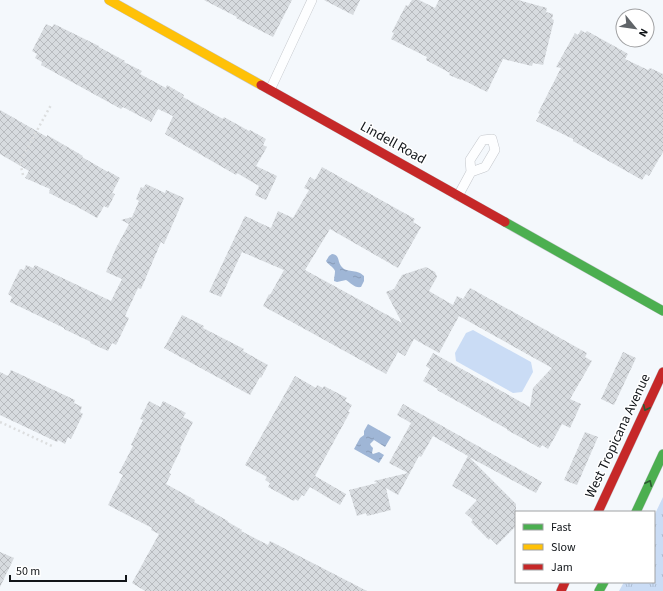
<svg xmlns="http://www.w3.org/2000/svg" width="663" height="591" viewBox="0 0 663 591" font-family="'Source Sans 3',sans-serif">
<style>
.grass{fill:url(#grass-tufts)}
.pitch{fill:#cadcf5}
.water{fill:url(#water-ripples)}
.building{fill:url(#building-cross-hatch)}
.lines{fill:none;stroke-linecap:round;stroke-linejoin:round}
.lane-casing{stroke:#c3c6cb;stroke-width:10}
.fast-casing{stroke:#c3c6cb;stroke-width:10}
.slow-casing{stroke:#c3c6cb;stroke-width:10}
.jam-casing{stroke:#c3c6cb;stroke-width:10}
.path{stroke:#dcdedf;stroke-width:2.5;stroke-dasharray:2 3;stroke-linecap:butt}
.lane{stroke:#fdfeff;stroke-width:9}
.fast{stroke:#4caf50;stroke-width:9}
.slow{stroke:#ffc107;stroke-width:9}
.jam{stroke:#c62828;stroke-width:9}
.oneway{stroke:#2c5a32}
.labels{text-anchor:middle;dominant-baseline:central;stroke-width:3;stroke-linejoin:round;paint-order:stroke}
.street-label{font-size:14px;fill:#111519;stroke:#fff}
</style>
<defs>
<pattern id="grass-tufts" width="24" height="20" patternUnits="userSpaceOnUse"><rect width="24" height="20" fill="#cadcf5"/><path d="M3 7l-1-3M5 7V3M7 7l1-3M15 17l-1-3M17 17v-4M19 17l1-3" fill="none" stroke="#acbcd1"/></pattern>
<pattern id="water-ripples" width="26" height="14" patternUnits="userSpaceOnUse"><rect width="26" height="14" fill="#9fb6d6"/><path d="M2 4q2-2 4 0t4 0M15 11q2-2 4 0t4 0" fill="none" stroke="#889cb7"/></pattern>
<pattern id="building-cross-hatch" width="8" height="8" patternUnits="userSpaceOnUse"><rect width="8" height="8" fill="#d7dbdf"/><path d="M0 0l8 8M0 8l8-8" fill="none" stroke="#b8bbbf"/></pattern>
</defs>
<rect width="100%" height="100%" fill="#f4f8fc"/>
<path class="grass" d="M663,497v94h-44l5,-9h30v-66z"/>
<path class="pitch" d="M473,330l58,32 2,10 -11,20 -9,1 -57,-32 -1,-8 11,-20z"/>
<g class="water">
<path d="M332,254c8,1 5,6 9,12 6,8 15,2 23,10v5l-3,6c-7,1 -10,-4 -15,-7l-9,2 -3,-1c0,-3 1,-7 1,-10 -2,-5 -7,-6 -9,-10l3,-5z"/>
<path d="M368,424l23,13 -6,10 -11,-7 -4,4 1,2 2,2 -1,5 1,1 6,-2 5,3 -5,8 -25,-14 6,-11 4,-3v-4z"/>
</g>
<g class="building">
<path d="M204,0h88l-19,37 -37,-19 1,-1z"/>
<path d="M324,0h36l-7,15z"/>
<path d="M412,0h7l16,8 4,-8h79l29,8 -1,4 7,2 -1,5 2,1 -11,45 -10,-2 -1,3 -29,-7 -16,33 -26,-13v1l-12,-5 1,-2 -24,-13 1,-3 -36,-18 3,-6 -2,-1 14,-27 2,1z"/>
<path d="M46,24l6,3 2,-3 45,22v1l26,14 -1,1 18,9 -2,3 26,14 1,-3 17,10 -1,2 40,22 1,-2 25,14 1,-1 16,9 -3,6 4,2 -11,19 21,10 -11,24 -11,-5 4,-9 -22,-13 -1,2 -71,-41 8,-18 -15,-7 -7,13 -28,-15 -2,2 -80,-44 1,-3 -7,-4 2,-4 -5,-3z"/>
<path d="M581,30l4,3 2,-2 36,20 5,3 -3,5 23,11 2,-2 13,6v78l-14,24 -3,-2 -4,6 -69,-39v-2l-37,-18 4,-7 -2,-1 23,-45 -5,-1 19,-34 3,2z"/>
<path d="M0,110l47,27v-2l36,21 -1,1 26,15v-1l12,7 -8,15 3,1 -7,14 -4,-2 -7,12 -23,-13h-1l-24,-12 1,-4 -25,-11 4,-7 -29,-17z"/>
<path d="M322,167l93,52 -2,3 8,5 -23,41 -68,-39 -25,41 97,53 -16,-31 8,-3 8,-14 24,-8 9,5 2,5 -8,14 24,14 4,-9 6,3 7,-11 117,65 -2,4 7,4 -22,38 11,5 -11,24 -8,-4 -14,25 -6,-4 -2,3 -33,-18v-1l-70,-39 1,-1 -15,-8 7,-12 -4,-3 7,-13 97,54 3,-19 19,-20 -93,-52 -20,37 -25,-14 -9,17 -7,-4 -12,22 -123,-68 6,-12 1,1 14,-25 -42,-18 -21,45 -12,-5 36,-76 26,12 7,-17 15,7 16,-28 -5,-2 6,-11 5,3z"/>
<path d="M146,184l19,9 1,-3 18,8 -20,46 -3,-2 -20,47 -3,-1 -13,28 4,2 -13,27 -4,-2 -4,8 -18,-8 1,-1 -27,-13v-1l-54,-26 2,-5 -4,-3 12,-25 4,1 2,-5 7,3 2,-3 76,36 11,-22 -16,-7 10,-24 13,-24 -8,-4 11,-3 7,-16 -3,-2 5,-12 2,1z"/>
<path d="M182,315l22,11 -1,2 41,21 -1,2 25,14 -7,13 -1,-1 -10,18 -86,-47z"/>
<path d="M623,352l13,6 -22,47 -13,-6z"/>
<path d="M11,370l64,30 -1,3 8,4 -2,5 3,2 -12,25 -3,-2 -3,7 -7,-4 -1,2 -57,-27v-43l8,4z"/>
<path d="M295,376l21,12 1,-3 6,3 1,-2 23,12 -2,3 7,4 -4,7h2l-35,64 31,18 -6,11 -30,-18 -6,9 -2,-1 -4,6 -3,-2 -1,2 -26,-14 2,-4 -5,-3 2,-3 -22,-12z"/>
<path d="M149,401l11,6 3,-6 23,12 -3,4 10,5 -13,26 1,1 -12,24 2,1 -5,10 29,16 -1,2 34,19v1l14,8 -1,1 27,14 2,-4 97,50h-222l-13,-8 27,-49 -8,-4 1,-2 -44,-23 15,-30 -4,-2 14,-27 -2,-1 12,-25 -3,-1z"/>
<path d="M403,404l139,78 -6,11 -67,-36 47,47v22l-19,19 -7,-7 -1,2 -18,-18 2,-2 -8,-7 12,-13 -25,-14 16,-30 -35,-20 -12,21 -2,-1 -21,39 -12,-7 5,22 -24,6 -1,-3 -9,3 -8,-26 28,-7 -3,-2 34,-8 -19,-10 22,-40 -14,-8z"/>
<path d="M585,432l13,5 -21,48 -13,-5z"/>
<path d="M0,552l14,6 -14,29z"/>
</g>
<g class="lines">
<defs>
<g id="lane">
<path d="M270,90l42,-90"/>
<path d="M458,196l13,-24 -1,-12 13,-20 9,-1 3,11 -10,17 -14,5"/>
</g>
<g id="fast">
<path d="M505,222l158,89"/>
<path d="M636,512l27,-58"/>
<path d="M599,591l5,-9"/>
</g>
<path id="slow" d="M109,0l152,85"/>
<g id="jam">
<path d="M261,85l244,137"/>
<path d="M598,512l65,-140"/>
<path d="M561,591l4,-9"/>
</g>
</defs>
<use href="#lane" class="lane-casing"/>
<use href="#fast" class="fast-casing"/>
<use href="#slow" class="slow-casing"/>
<use href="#jam" class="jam-casing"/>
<g class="path">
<path d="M23,175l-3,-13 20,-37 11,-20"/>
<path d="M0,422l52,24"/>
</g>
<use href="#lane" class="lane"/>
<use href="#fast" class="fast"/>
<use href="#slow" class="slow"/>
<use href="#jam" class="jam"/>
</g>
<defs><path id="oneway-chevron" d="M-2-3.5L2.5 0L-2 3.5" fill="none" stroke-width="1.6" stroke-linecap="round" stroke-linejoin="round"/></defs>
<g class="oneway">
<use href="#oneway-chevron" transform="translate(646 408) rotate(115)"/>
<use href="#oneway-chevron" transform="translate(649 483) rotate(-65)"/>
</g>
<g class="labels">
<g class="street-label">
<text transform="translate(393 143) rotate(29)">Lindell Road</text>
<text transform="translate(618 436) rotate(-65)">West Tropicana Avenue</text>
</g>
</g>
<rect x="515" y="511" width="140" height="72" fill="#ffffff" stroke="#a0a1a3"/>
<rect x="523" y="524" width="20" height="6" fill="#4caf50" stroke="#a0a1a3"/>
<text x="551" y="531" font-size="12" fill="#111519">Fast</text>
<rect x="523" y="544" width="20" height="6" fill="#ffc107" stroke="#a0a1a3"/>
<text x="551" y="551" font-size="12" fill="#111519">Slow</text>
<rect x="523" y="564" width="20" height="6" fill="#c62828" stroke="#a0a1a3"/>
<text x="551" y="571" font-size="12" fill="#111519">Jam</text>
<g transform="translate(635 28) rotate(119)"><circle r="19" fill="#ffffff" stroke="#a0a1a3"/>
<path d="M0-3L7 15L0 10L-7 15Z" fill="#606468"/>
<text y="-6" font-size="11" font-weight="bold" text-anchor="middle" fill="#111519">N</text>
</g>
<path d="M10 575v6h116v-6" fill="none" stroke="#111519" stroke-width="2"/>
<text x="16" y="575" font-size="12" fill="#111519" stroke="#ffffff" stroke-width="3" paint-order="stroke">50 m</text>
</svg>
